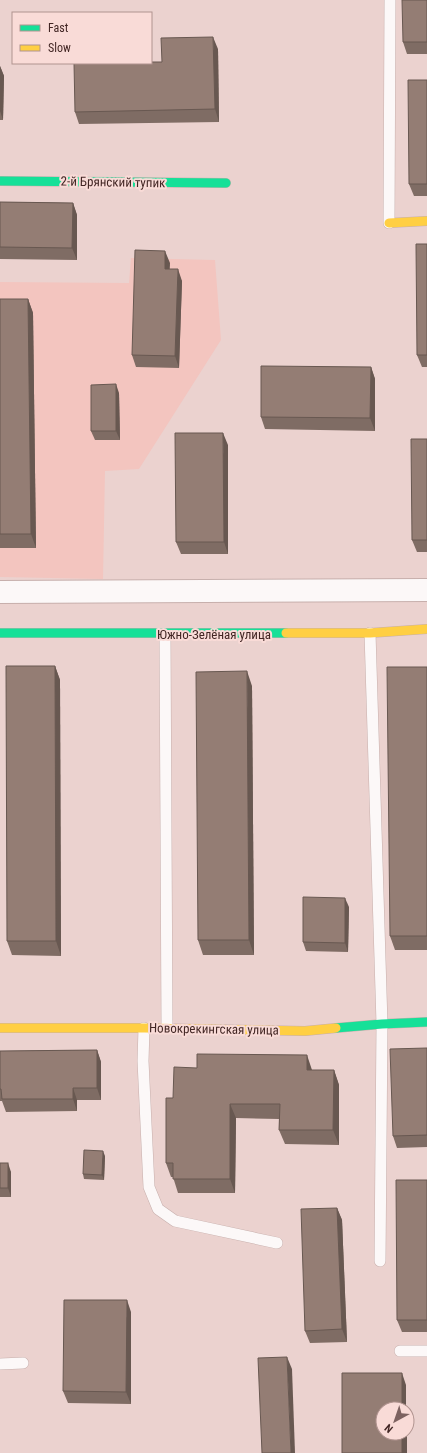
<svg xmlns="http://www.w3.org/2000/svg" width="427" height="1453" viewBox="0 0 427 1453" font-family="'Roboto Condensed',sans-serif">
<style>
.built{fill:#f3c5bf}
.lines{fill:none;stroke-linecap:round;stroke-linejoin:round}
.lane-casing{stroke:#c7afac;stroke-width:12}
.street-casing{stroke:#c7afac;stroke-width:24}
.fast-casing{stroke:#c7afac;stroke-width:10}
.slow-casing{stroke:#c7afac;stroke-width:10}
.lane{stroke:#fcf8f8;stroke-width:11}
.street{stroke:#fcf8f8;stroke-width:22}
.fast{stroke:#16e098;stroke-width:9}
.slow{stroke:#ffcf43;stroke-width:9}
.wall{fill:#7f6c64}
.shaded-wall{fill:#685851}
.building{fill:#947d74;stroke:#685851}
.labels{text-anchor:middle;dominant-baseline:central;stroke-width:4;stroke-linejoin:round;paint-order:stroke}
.street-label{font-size:13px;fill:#422624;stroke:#f9dbd7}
</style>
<rect width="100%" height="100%" fill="#ebd2cf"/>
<path class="built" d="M131,258l84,2 6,80 -82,129 -34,2 -2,108 -103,-2v-295l129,1z"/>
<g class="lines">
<defs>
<g id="lane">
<path d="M389,223l1,-223"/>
<path d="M370,633l12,391 -2,237"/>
<path d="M165,634l2,394"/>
<path d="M144,1028l-1,33 6,126 9,22 17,12 102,22"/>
<path d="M400,1351h27"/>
<path d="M0,1364l23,-1"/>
</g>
<path id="street" d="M0,592l427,-2"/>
<g id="fast">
<path d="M0,181l226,2"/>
<path d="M0,633h286"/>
<path d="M336,1028l46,-4 45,-2"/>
</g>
<g id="slow">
<path d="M389,223l38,-2"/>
<path d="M286,633h84l57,-4"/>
<path d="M0,1028h144l161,3 31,-3"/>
</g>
</defs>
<use href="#lane" class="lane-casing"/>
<use href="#street" class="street-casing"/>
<use href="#fast" class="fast-casing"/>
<use href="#slow" class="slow-casing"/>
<use href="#lane" class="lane"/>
<use href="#street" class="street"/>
<use href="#fast" class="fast"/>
<use href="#slow" class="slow"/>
</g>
<g class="wall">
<path d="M427,0v54h-20l-4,-12z"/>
<path d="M218,49l1,73 -140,2 -4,-12 87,-50z"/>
<path d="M0,66l4,10 -1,44h-3z"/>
<path d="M427,80v116h-13l-5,-12z"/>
<path d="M0,202l73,1 4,12v45l-77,-1z"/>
<path d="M427,244v123h-5l-5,-12z"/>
<path d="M170,263l-1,6 13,12 -3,87 -43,-1 -4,-12z"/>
<path d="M0,299h28l5,14 3,235h-36z"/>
<path d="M371,367l4,12v52l-110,-2 -4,-12z"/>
<path d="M119,393l1,47h-25l-4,-9z"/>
<path d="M427,439v113h-10l-5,-12z"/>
<path d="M228,445v109h-47l-5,-12z"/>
<path d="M55,666l5,14 1,276 -49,-1 -5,-14z"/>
<path d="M427,667v283h-32l-5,-14z"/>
<path d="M252,686l2,269h-51l-5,-15z"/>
<path d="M349,907l-1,45 -42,-1 -3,-9z"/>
<path d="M427,1048v99l-30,1 -4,-12z"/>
<path d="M97,1050l4,12v38h-24v11l-71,1 -4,-11h-2v-50z"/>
<path d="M312,1070h22l5,15v60l-54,-1 -6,-14v-11l-43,-1 -1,75h-57l-5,-16h-2l-5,-14 7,-65z"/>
<path d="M105,1156l-1,24 -20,-1 -1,-5z"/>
<path d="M0,1163l11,9v25h-11z"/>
<path d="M427,1180v152h-25l-5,-12z"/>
<path d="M337,1208l5,12 5,122 -37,1 -5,-12z"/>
<path d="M131,1312v92l-63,-1 -5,-12z"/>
</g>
<g class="shaded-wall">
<path d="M213,37l5,12 1,73 -4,-13z"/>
<path d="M0,66l4,10 -1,44 -3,-9z"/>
<path d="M73,203l4,12v45l-5,-12z"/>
<path d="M165,251l5,12 -1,18 -4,-12z"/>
<path d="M178,269l4,12 -3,87 -4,-12z"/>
<path d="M28,299l5,14 3,235 -5,-14z"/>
<path d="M371,367l4,12v52l-5,-13z"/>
<path d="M116,384l3,9 1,47 -4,-9z"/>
<path d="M223,433l5,12v109l-4,-12z"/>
<path d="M55,666l5,14 1,276 -5,-15z"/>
<path d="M247,671l5,15 2,269 -5,-15z"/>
<path d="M345,898l4,9 -1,45 -3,-9z"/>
<path d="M97,1050l4,12v38l-4,-12z"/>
<path d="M307,1055l5,15v14l-5,-14z"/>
<path d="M334,1070l5,15v60l-6,-15z"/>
<path d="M73,1088l4,12v11l-4,-12z"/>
<path d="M230,1104l6,14 -1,75 -5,-14z"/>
<path d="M103,1151l2,5 -1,24 -2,-5z"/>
<path d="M8,1163l3,9v25l-3,-9z"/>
<path d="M337,1208l5,12 5,122 -5,-13z"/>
<path d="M127,1300l4,12v92l-5,-12z"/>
<path d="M287,1357l5,12 3,84h-4z"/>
<path d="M402,1373l4,12v24h-4z"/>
<rect x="402" y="1433" width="5" height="20"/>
</g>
<g class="building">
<path d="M402,0h25v42h-24z"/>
<path d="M213,37l2,72 -140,3 -1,-49h77v-1h11l-1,-24z"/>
<path d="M408,80h19v104h-18z"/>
<path d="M0,202l73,1 -1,45 -72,-1z"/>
<path d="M416,244h11v111h-10z"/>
<path d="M135,250l30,1v18h13l-3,87 -43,-1z"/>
<path d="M0,299h28l3,235h-31z"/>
<path d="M261,366l110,1 -1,51 -109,-1z"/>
<path d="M116,384v47h-25v-46z"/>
<path d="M175,433h48l1,109h-48z"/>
<path d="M411,439h16v101h-15z"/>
<path d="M6,666h49l1,275h-49z"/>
<path d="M387,667h40v269h-37z"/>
<path d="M247,671l2,269h-51l-2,-268z"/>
<path d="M303,897l42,1v45l-42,-1z"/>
<path d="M427,1048v87l-34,1 -3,-87z"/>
<path d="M97,1050v38h-24v11h-71l-1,-10h-1v-38z"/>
<path d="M197,1054l110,1v15h27l-1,60h-54l1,-26h-50v75h-57v-16h-7v-65h7l1,-31 23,1z"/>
<path d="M84,1150l19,1 -1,24 -19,-1z"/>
<rect x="0" y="1163" width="8" height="25"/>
<path d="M396,1180h31v140h-30z"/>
<path d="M337,1208l5,121 -37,2 -4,-122z"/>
<path d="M64,1300h63l-1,92 -63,-1z"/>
<path d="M287,1357l4,96h-29l-4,-95z"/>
<path d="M342,1373h60v36h-19v24h19v20h-60z"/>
</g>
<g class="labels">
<g class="street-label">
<text transform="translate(113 182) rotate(1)">2-й Брянский тупик</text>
<text x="214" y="634">Южно-Зелёная улица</text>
<text transform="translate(214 1029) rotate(1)">Новокрекингская улица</text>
</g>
</g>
<rect x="12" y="12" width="140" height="52" fill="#f9dbd7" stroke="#b0938f"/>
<rect x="20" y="25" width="20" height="6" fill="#16e098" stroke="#b0938f"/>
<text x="48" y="32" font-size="12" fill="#422624">Fast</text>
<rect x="20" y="45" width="20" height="6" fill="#ffcf43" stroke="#b0938f"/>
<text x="48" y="52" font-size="12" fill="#422624">Slow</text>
<g transform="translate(395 1421) rotate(220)"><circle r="19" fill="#f9dbd7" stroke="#b0938f"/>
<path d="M0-3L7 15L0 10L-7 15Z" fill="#7d6260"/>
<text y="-6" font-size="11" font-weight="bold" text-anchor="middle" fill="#422624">N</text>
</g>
</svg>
